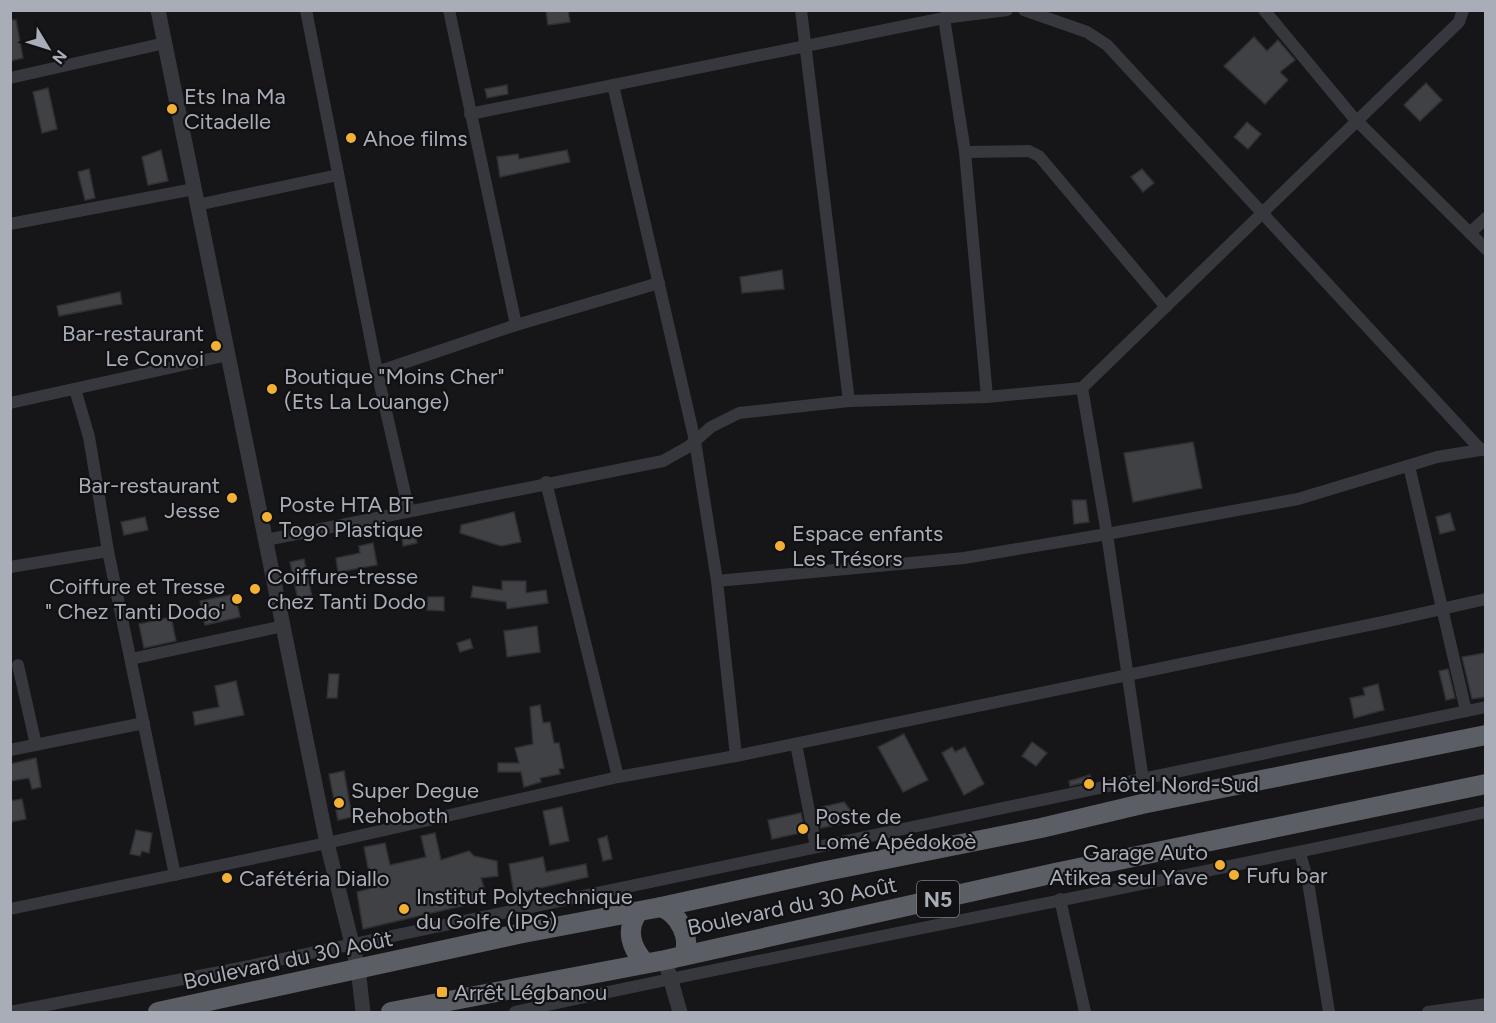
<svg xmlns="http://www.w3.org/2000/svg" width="1496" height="1023" viewBox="0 0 1496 1023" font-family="Figtree,sans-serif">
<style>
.building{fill:#404145;stroke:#303034;stroke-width:1.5}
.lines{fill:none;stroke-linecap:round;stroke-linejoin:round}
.minor{stroke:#37383d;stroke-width:12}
.tertiary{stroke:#37383d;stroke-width:15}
.trunk{stroke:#5b5e65;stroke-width:20}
.poi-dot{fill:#f2b134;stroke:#111113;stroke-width:2}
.labels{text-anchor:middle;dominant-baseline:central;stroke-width:4.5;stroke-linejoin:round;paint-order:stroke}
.shield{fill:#111113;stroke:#7b7e86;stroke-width:1.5}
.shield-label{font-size:21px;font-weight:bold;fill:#a8adb8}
.poi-label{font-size:22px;fill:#a8adb8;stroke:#111113;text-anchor:start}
.street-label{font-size:22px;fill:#a8adb8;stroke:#111113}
</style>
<rect width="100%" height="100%" fill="#161618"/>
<g class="building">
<path d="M546,10h22l2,12 -22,3z"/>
<path d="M10,20h6l7,38 -13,3z"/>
<path d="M1254,37l13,14 11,-11 17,20 -15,12 8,8 -23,24 -41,-38z"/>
<path d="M1426,83l16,17 -22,21 -16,-16z"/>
<path d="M507,85l1,9 -21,4 -2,-9z"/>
<path d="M48,88l9,41 -15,4 -9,-41z"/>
<path d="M1247,122l14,12 -13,15 -14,-12z"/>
<path d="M161,150l7,31 -20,4 -6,-28z"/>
<path d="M567,150l3,12 -70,15 -3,-20 21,-3 1,5z"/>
<path d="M89,169l6,29 -10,2 -7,-28z"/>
<path d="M1142,169l12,14 -11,9 -12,-15z"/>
<path d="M782,270l2,19 -42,4 -2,-16z"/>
<path d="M120,292l2,12 -63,12 -2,-10z"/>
<path d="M1193,442l9,46 -69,14 -9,-49z"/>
<path d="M1072,500h14l3,22 -15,2z"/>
<path d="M514,512l7,30 -20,4 -41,-13 1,-8z"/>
<path d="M1450,513l5,17 -15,4 -4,-17z"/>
<path d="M145,517l3,13 -24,5 -3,-13z"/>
<path d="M415,533l2,10 -14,3 -1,-11z"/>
<path d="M373,543l4,22 -39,7 -2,-14 24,-5 -1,-7z"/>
<path d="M304,559l8,38 -14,3 -8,-38z"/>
<path d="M502,581h24v12l20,-3 2,13 -41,6 -1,-7 -35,-5 2,-11 29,4z"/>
<path d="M235,594l5,23 -35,8 -5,-24z"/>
<path d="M428,597h16v14l-17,-1z"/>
<path d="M171,617l5,24 -32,7 -5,-24z"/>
<path d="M537,626l3,26 -33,5 -3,-26z"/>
<path d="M470,639l3,9 -13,4 -3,-9z"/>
<path d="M1485,653v44l-13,2 -10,-42z"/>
<path d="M1448,669l7,29 -9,2 -7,-29z"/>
<path d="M329,674h10l-2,24h-10z"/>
<path d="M236,681l8,34 -49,10 -2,-13 26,-5 -4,-21z"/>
<path d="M1378,684l6,26 -30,8 -4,-20 15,-3 -2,-7z"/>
<path d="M540,705l3,18 7,-1 4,21h5l5,25 -5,1 1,5 -20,4 1,4 -17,5 -3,-15h-23v-9h21l-4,-15 18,-4 -3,-37z"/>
<path d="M904,734l24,46 -25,12 -25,-45z"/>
<path d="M1032,742l15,11 -11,13 -14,-10z"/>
<path d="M952,747l3,5 10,-5 19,37 -20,11 -22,-42z"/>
<path d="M36,758l5,29 -9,2 -3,-11 -19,3v-17z"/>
<path d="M344,771l8,46 -14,3 -9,-46z"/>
<path d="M1090,775l2,6 -22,5 -1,-5z"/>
<path d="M476,786l2,11 -10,3 -3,-11z"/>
<path d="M22,799l4,20 -16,3v-21z"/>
<path d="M844,802l14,18 -37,8 -4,-20z"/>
<path d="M562,807l7,34 -19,4 -7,-34z"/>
<path d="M801,813l4,19 -33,7 -4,-19z"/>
<path d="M136,830l16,3 -3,20 -7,-2 -2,5 -10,-2z"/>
<path d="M435,833l6,27 28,-9 5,5 23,5 1,15 -17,2 3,10 -5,1 4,12 -120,28 -6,-37 15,-4 -8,-41 21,-4 5,22 36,-8 -5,-21z"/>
<path d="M607,836l5,23 -9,2 -5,-22z"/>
<path d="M543,857l3,15 40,-8 2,13 -74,17 -5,-30z"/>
</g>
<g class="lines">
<g class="minor">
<path d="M306,10l71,362 32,139"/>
<path d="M449,10l67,315"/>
<path d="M801,10l48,391"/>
<path d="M1024,10l63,22 20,13 374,405"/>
<path d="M1264,10l89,107 133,132"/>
<path d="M944,18l21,134 22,245"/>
<path d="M10,78l155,-35"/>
<path d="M613,85l82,356 22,140 19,175"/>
<path d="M470,114l474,-96 63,-8"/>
<path d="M965,152l64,-1 10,5 127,151"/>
<path d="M197,205l141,-30"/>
<path d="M10,224l184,-35"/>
<path d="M1470,233l16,-15"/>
<path d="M377,372l139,-47 143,-42"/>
<path d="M75,389l14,48 19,114 67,324"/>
<path d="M10,403l218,-48"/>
<path d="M1409,466l57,245"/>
<path d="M546,482l72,295"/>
<path d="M266,540l397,-79 25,-14 23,-20 28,-14 110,-12 138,-4 95,-9"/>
<path d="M10,567l98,-16"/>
<path d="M717,581l247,-23 143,-24 191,-35 139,-42 49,-8"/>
<path d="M131,659l152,-33"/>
<path d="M18,665l18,80"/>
<path d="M796,744l20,103"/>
<path d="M10,750l134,-27"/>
<path d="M1143,780l-36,-246 -25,-146 377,-366 4,-12"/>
<path d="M1300,853l8,29 21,130"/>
<path d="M1060,899l25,113"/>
<path d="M10,909l317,-66 291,-66 118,-21 652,-135 98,-22"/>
<path d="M10,1012l215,-41 1261,-264"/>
<path d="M515,1012c322,-70 648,-129 971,-200"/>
<path d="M1428,1012l58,-8"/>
</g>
<g class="tertiary">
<path d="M158,10l169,833 31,125 5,44"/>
<path d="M665,960l15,52"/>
</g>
<g class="trunk">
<path d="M661,907c18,7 30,30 23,48"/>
<path d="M638,912c-13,18 -7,36 7,51"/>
<path d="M158,1012l360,-78 143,-27 160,-35 220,-44 101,-24 344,-69"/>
<path d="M391,1012l274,-52 390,-87 431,-89"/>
</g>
</g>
<g class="poi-dot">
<circle cx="172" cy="109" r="6"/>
<circle cx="351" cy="138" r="6"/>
<circle cx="216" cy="346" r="6"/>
<circle cx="272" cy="389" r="6"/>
<circle cx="232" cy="498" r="6"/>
<circle cx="267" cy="517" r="6"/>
<circle cx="780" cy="546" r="6"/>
<circle cx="255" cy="589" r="6"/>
<circle cx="237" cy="599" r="6"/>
<circle cx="1089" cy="784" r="6"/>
<circle cx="339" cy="803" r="6"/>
<circle cx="803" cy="829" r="6"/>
<circle cx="1220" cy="865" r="6"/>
<circle cx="1234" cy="875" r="6"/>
<circle cx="227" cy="878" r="6"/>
<circle cx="404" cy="909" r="6"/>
<rect x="436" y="986" width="12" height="12" rx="3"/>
</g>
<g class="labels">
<rect class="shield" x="917" y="881" width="42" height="36" rx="4.5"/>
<g class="shield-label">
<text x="938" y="899">N5</text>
</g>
<g class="poi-label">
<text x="184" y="96">Ets Ina Ma<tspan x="184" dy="25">Citadelle</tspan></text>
<text x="363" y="138">Ahoe films</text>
<text x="204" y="333" text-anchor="end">Bar-restaurant<tspan x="204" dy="25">Le Convoi</tspan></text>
<text x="284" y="376">Boutique "Moins Cher"<tspan x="284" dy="25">(Ets La Louange)</tspan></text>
<text x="220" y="485" text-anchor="end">Bar-restaurant<tspan x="220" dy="25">Jesse</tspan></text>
<text x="279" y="504">Poste HTA BT<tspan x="279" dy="25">Togo Plastique</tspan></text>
<text x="792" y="533">Espace enfants<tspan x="792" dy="25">Les Trésors</tspan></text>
<text x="267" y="576">Coiffure-tresse<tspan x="267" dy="25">chez Tanti Dodo</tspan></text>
<text x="225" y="586" text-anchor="end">Coiffure et Tresse<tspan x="225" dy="25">" Chez Tanti Dodo'</tspan></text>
<text x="1101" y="784">Hôtel Nord-Sud</text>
<text x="351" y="790">Super Degue<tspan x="351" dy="25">Rehoboth</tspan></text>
<text x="815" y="816">Poste de<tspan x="815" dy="25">Lomé Apédokoè</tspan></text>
<text x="1208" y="852" text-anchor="end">Garage Auto<tspan x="1208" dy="25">Atikea seul Yave</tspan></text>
<text x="1246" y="875">Fufu bar</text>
<text x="239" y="878">Cafétéria Diallo</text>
<text x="416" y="896">Institut Polytechnique<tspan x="416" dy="25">du Golfe (IPG)</tspan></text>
<text x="454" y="992">Arrêt Légbanou</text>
</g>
<g class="street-label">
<text transform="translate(792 906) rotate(-12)">Boulevard du 30 Août</text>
<text transform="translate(288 960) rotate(-12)">Boulevard du 30 Août</text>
</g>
</g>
<rect width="1496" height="1023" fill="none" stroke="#a8adb8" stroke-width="24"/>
<g transform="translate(48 48) rotate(128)" stroke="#111113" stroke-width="4.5" paint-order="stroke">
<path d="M0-4.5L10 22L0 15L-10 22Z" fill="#a8adb8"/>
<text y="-9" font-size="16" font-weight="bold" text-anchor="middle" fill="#a8adb8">N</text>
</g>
</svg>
